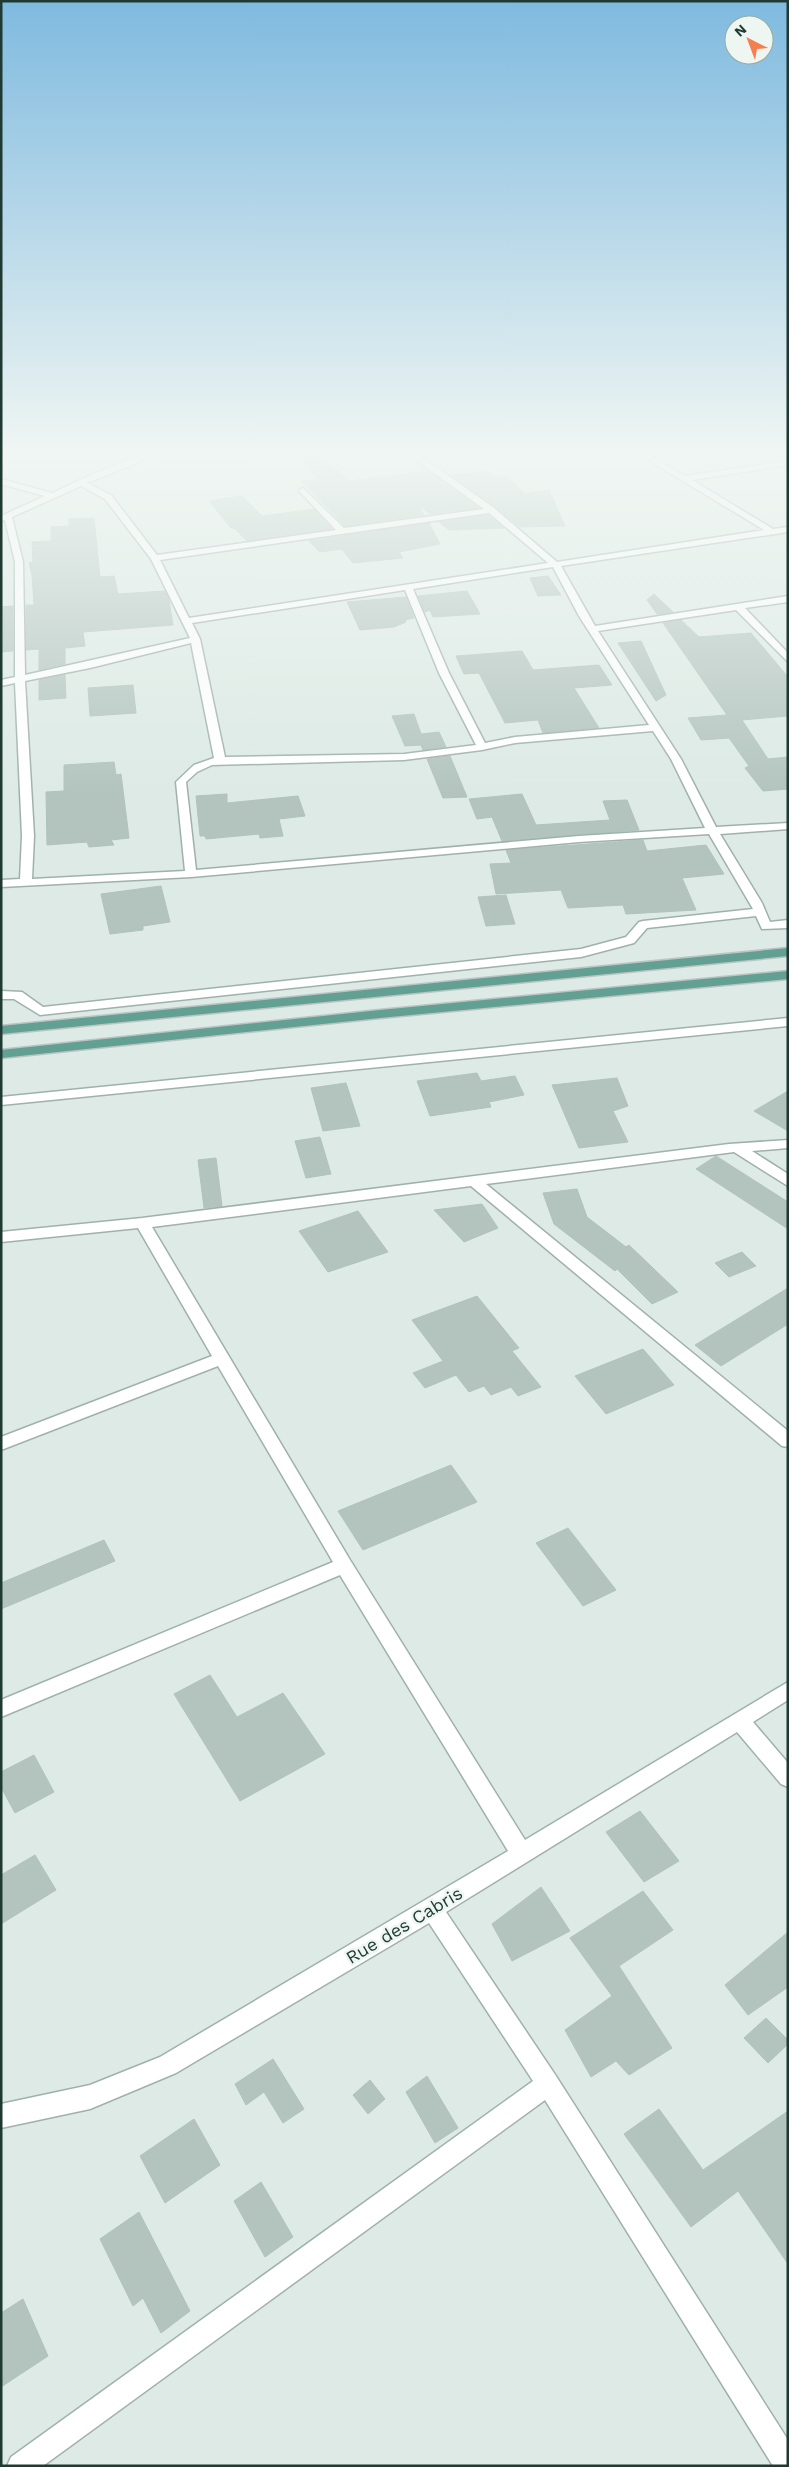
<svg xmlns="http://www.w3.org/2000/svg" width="789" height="2467" viewBox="0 0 789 2467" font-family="'Work Sans',sans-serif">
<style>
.building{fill:#b3c4be;stroke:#b0c3bc}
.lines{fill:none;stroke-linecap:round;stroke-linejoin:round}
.street-casing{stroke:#a0b1ac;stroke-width:3}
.primary-casing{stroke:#bcc4c2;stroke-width:3}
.street{fill:#fff;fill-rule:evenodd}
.primary{fill:#61a092;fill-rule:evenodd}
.labels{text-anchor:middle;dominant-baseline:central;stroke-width:5;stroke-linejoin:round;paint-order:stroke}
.near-street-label{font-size:18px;fill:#1f3933;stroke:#eef6f2}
</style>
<rect width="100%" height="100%" fill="#ddeae5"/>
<g class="building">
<path d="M295,449h16l39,32 78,-10 51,37 -49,6 -11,-8 5,9 -79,11 -43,-45 15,-2z"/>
<path d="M489,471l7,6 11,-1 18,18 24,-4 16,36 -45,1 -25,-20 -45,-32z"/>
<path d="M242,496l20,20 52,-7 18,20 -85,12 -13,-13h-3l-22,-27z"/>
<path d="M488,515l16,13 -55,2 -10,-8z"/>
<path d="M94,518l6,59 14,-1 4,18 47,-3 4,9 4,25 -90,7 2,14 -20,2v16l-26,6v-21l-13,1v-45h8l-2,-30 -3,-12 4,-1 -1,-20 19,-1v-14l18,-1v-7z"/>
<path d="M429,523l11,21 -41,8 4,6 -50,5 -11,-14 -22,3 -11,-11z"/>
<path d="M548,576l13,19 -23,1 -8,-18z"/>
<path d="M467,591l13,23 -47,3 -3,-7 -5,2 -7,-16z"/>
<path d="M654,594l19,18 -16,2 -10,-14z"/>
<path d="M406,597l8,21 -9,2 1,2 -12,5 -34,3 -13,-28z"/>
<path d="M13,606v45l-12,1v-45z"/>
<path d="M681,620l18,17 52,-4 37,44v39l-46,4 26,39 20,-2v32l-25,2 -18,-23 4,-2 -20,-28 -28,2 -13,-22 39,-3 -64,-92z"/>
<path d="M641,641l25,54 -10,6 -38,-58z"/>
<path d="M522,651l11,19 66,-5 13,20 -38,3 25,40 -56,5 -5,-13 -33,3 -26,-50 -15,1 -8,-18z"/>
<path d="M65,675l1,23 -27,2v-20z"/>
<path d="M133,685l3,28 -46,3 -2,-28z"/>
<path d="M414,714l7,20 18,-2 7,15 -23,3 -2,-5 -16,1 -13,-30z"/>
<path d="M450,756l17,41 -24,1 -16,-39z"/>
<path d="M114,762l2,13 5,-1 8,64 -18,2 3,5 -25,2 -2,-5 -40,3 -1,-53 18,-1v-26z"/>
<path d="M227,794v9l71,-7 7,20 -26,3 4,17 -23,2 -1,-4 -53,5 -1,-3h-5l-4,-40z"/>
<path d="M522,794l14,31 74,-5 -7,-19 24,-1 12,30 -137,11 -10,-24 -15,2 -8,-20z"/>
<path d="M643,840l4,11 59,-6 18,29 -42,4 14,32 -70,4 -3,-9 -55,3 -7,-18 -65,4 -6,-30 21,-1 -5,-13z"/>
<path d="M161,886l9,36 -27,4v4l-33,4 -9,-40z"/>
<path d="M506,895l9,29 -29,2 -8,-29z"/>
<path d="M477,1073l4,8 34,-5 9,19 -35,7 2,5 -61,9 -13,-35z"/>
<path d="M617,1078l11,28 -15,5 15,31 -49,6 -27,-63z"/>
<path d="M346,1083l14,43 -37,5 -12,-43z"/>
<path d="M788,1091v40l-34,-20z"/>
<path d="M320,1137l11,37 -25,4 -11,-37z"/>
<path d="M716,1156l72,46v27l-92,-60z"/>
<path d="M216,1158l6,48 -18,2 -6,-48z"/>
<path d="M577,1189l10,28 39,30 3,-2 49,47 -26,12 -35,-35 -2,2 -61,-47 -11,-31z"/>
<path d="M482,1204l16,24 -34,14 -30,-32z"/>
<path d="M358,1211l30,41 -60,20 -29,-41z"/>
<path d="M742,1252l14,14 -27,11 -14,-14z"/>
<path d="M788,1288v36l-67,42 -26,-21z"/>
<path d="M477,1296l42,52 -7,3 29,36 -23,9 -7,-9 -20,8 -7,-9 -15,6 -13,-17 -31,13 -12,-15 30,-12 -31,-41z"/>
<path d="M643,1349l31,36 -68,29 -31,-38z"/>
<path d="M451,1465l26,37 -114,48 -25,-39z"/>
<path d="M568,1528l48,62 -33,16 -47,-63z"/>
<path d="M104,1540l11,21 -114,48v-26z"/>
<path d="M210,1675l27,42 46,-24 42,61 -85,47 -66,-107z"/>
<path d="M34,1755l20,37 -39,21 -14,-26v-15z"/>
<path d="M640,1811l39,50 -35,21 -38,-50z"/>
<path d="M35,1855l21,35 -55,34v-49z"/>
<path d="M541,1887l29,44 -58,30 -20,-37z"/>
<path d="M643,1891l30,39 -54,36 53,82 -43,27 -13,-14 -25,16 -26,-47 47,-34 -42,-58z"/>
<path d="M788,1932v55l-40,28 -23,-30z"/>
<path d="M766,2018l22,22v4l-20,19 -24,-25z"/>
<path d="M273,2059l31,50 -21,14 -19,-31 -18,13 -11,-21z"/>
<path d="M427,2076l31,52 -23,15 -29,-51z"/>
<path d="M370,2080l15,19 -17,15 -15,-19z"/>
<path d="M659,2109l44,61 85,-59v153l-50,-73 -47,36 -67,-93z"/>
<path d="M194,2119l26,46 -55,38 -25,-47z"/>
<path d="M261,2182l32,55 -28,20 -31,-56z"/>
<path d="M139,2212l51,99 -29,22 -18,-35 -10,8 -33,-67z"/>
<path d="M23,2299l25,57 -47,31v-74z"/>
</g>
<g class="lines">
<defs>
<g id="street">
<path d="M160,449h11l-84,34 24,12 46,60 179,-25 -36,-38 -1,-2 4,-2 41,40 140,-19 -83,-60h9l84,59 63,54 207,-32 -134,-81h9l46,27 103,-15v4l-96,15 81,49 15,-2v5l-227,34 34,60 193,-30v6l-43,6 43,45v9l-52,-52 -138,21 83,128 35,68 72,-4v6l-68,5 42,69 8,19 18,-2v8l-26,1 -6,-13 -109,12 -13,15 -53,14 -541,58 -26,-16h-13v-8l21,1 21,15 538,-58 45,-12 13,-15 4,-1 110,-12 -44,-75 -130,8 -388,35 -190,10v-7l19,-1 2,-43 -7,-153 -14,3v-6l14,-3v-115l-10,-42 -4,1v-5l44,-20 -44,-12v-5l51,14 43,-20zM81,486l24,13 46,60 39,79 -165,37 -2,-113 -11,-45zM489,513l59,50 -359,55 -29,-58zM553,567l26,49 70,109 -134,12 -30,6 -36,-70 -36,-84zM405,590l34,83 37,72 -72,9 -179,3 -25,-118 -8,-16zM191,643l23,115 -20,7 -18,17 9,89 -153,8 2,-43 -9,-155 65,-13zM653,731l18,28 34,69 -126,8 -383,34 -10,-88 11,-10 15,-7 192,-5 78,-10 33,-7z"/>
<path d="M788,1018v8l-787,79v-8z"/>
<path d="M788,1140v8l-36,3 36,23v12l-54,-34 -248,32 302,247v16l-6,-1 -311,-260 -319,41 198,333 175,280 263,-158v18l-35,22 35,41v24l-7,-3 -44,-52 -291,180 110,164 232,364v26h-15l-228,-366 -502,366h-36l4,-9 522,-376 -104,-158 -253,150 -86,36 -89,19v-24l89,-19 70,-28 348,-206 -168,-276 -339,142v-17l332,-138 -115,-196 -217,84v-13l211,-81 -74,-128 -137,14v-10l141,-14 587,-74z"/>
</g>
<g id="primary">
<path d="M788,948v8l-787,78v-8z"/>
<path d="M788,971v8l-408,39 -379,40v-8l379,-40z"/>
</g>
</defs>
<use href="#street" class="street-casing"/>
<use href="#primary" class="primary-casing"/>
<use href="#street" class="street"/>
<use href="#primary" class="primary"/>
</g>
<linearGradient id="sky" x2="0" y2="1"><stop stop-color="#7fbadf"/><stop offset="0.57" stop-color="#f0f6f3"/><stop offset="1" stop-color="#f0f6f3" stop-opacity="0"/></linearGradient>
<rect width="789" height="794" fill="url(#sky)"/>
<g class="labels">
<g class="near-street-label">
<text transform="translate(404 1925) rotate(-31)">Rue des Cabris</text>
</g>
</g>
<rect width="789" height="2467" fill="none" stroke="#1f3933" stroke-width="5"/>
<g transform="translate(749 40) rotate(318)"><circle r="24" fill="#eef6f2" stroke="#9baaa6"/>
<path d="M0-4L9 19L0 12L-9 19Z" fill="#f57f50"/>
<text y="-8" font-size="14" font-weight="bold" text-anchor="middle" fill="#1f3933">N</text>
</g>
</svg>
